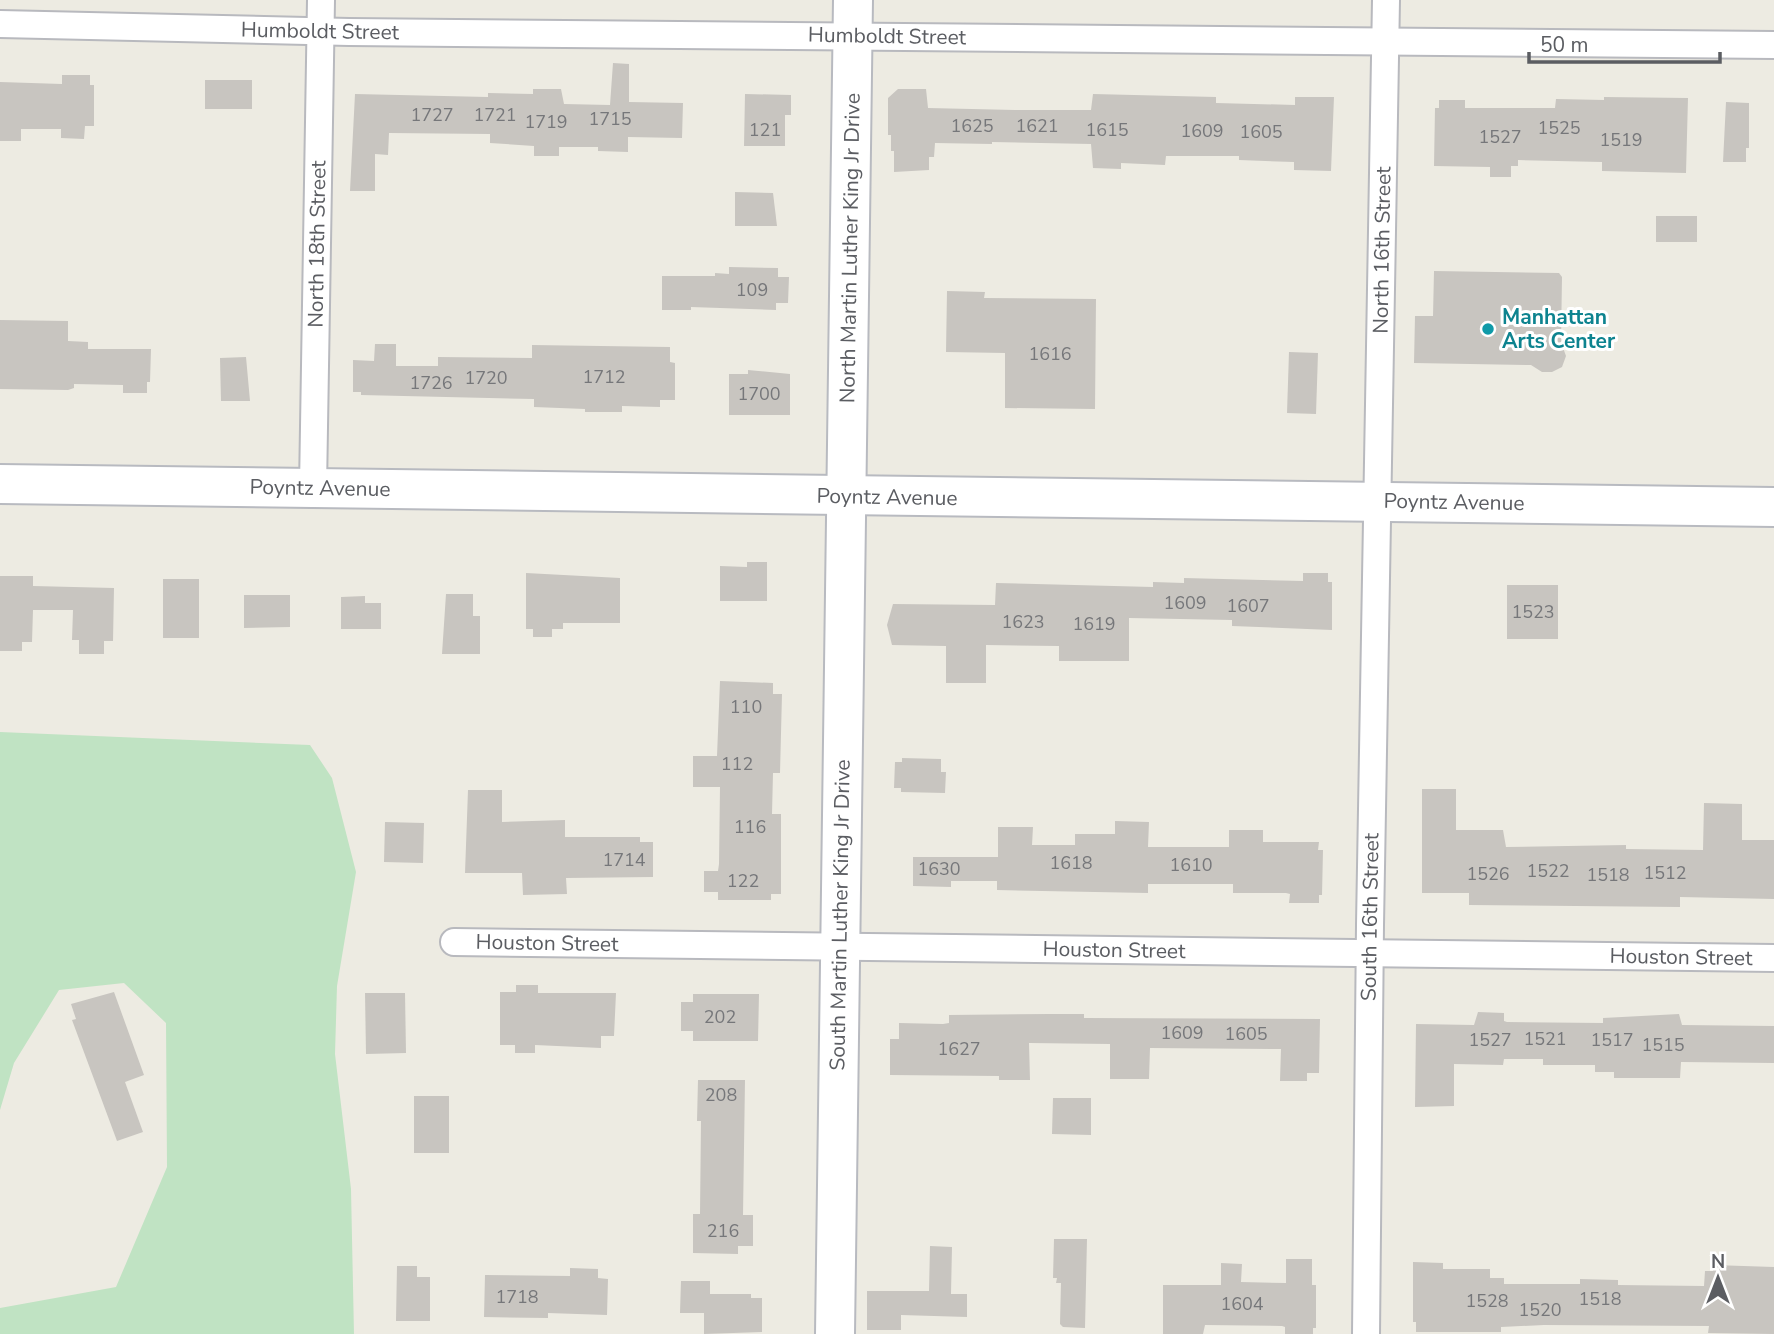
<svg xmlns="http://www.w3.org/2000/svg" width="1774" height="1334" viewBox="0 0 1774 1334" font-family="'Nunito Sans',sans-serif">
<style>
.green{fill:#c0e3c3}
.building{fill:#c8c5c0}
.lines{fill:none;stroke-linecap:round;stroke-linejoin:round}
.street-casing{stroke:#b8b9be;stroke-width:30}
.secondary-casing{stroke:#b8bac0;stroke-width:42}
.street{stroke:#fff;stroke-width:26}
.secondary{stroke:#fff;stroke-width:38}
.culture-dot{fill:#0f9aa8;stroke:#fff;stroke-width:2.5}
.labels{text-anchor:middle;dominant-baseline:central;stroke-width:6;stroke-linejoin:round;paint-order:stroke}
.number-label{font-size:18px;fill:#76777a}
.street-label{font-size:21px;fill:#5b5d62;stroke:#fff}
.culture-label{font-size:21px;font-weight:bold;fill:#0d838f;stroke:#fff;text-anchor:start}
</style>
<rect width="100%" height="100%" fill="#edebe2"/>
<path class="green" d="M0,732l310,13 22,33 24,94 -19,114 -2,68 16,135 3,145h-354v-26l116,-21 51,-120 -1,-144 -42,-40 -65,7 -45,73 -14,47z"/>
<g class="building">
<path d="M613,63l16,1v38l54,1 -1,35 -54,-1v15l-30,-1v-4h-39v9h-25v-10l-44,-3v-9l-101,-1 -1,22 -13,-1v37h-25l5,-97 133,3v-4l45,1v-5h28l3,15 46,1z"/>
<path d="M62,75h28v10h4v41h-9l-1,13 -23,-1v-9h-40v12h-21v-59l62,2z"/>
<rect x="205" y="80" width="47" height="29"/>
<path d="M898,89h28l2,19 87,2h76l2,-16 123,3v6l79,2v-8h39l-3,74 -37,-1v-8l-55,-2v-4h-73l-1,9 -44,-2v6l-28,-1 -2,-24 -99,-2v2l-57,-1 -1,14h-5v13l-35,2v-21h-3v-16h-3v-37z"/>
<path d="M745,94l46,1v20h-6v31h-41z"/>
<path d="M1604,97l84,1 -2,75 -84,-2v-9l-84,-2v6h-7v11h-21v-10l-56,-1 1,-58h4v-8h26v8h90l1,-9 48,1z"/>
<path d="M1726,102l23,1v45h-3v14h-23z"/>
<path d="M735,192l38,1 4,33h-42z"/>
<rect x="1656" y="216" width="41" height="26"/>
<path d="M729,267l49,1v9h11l-1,26h-12v7l-85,-3v3h-29v-34h53v-3l14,1z"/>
<path d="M1434,271l125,2 3,4 -1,65 5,14 -4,11 -10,5h-10l-11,-7 -117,-2 1,-47h18z"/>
<path d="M947,291l38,1 -1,6 112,1 -1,110 -90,-1v-55l-59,-1z"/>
<path d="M0,320l68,1v20l20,1v7h63l-1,33h-3v11h-24v-8l-49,-1v4l-6,2 -68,-1z"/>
<path d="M375,344h21v22h42v-9l94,1v-13l138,2v15l5,1v37h-15v7l-38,-1v6h-37v-3l-51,-2v-8l-173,-4v-3h-8v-32l21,1z"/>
<path d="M1289,352l29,1 -2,61 -29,-1z"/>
<path d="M246,357l4,44h-29l-1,-43z"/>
<path d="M748,370l42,4v41h-61v-41h19z"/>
<path d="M747,562h20v39h-47v-35l27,1z"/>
<path d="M526,573l94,5v45h-57v6h-11v8h-19v-8h-7z"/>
<path d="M1303,573h25v9h4v48l-100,-4v-6l-103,-2v43h-70v-15l-73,-1v38h-40v-37l-54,-1 -5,-20 6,-21 102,1 1,-22 157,4v-5l31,1v-5l119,3z"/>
<path d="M0,576h33v10l81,2 -1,53h-9v13h-25v-14h-7l1,-30h-40l-1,32h-10v9h-22z"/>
<rect x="163" y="579" width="36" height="59"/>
<rect x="1507" y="585" width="51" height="54"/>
<path d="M446,594h27v22h7v38h-38z"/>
<path d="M244,595h46v32l-46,1z"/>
<path d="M365,596v7h16v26h-40v-32z"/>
<path d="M720,681l53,2v11h9l-2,79h-7l-1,41h9v80h-10v6h-53v-8h-14v-21h14l1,-7 1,-77h-27v-31h24z"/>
<path d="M902,758l39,1v13h5l-1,21 -44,-1v-4h-7l1,-26h7z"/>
<path d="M1422,789h34v41h47l3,17 120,-2v4l77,1 1,-47 38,1v36h32v59l-94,-2v10l-211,-2v-12h-47z"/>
<path d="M468,790h34v32l63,-2v17h75v5h13v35l-87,1 1,16 -44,1 -1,-22h-57z"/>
<path d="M1115,821l34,1 -1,25h81v-17h34v12h56l-1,8h5l-1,45h-3v8h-30l1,-9 -4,-1h-53v-9h-85v9l-151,-3v-9h-46v6l-38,-1v-29h85v-30h35l-1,18h43v-11h40z"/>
<path d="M385,822l39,1 -1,40 -39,-1z"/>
<path d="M516,985h22v8h78l-2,43h-13v12l-66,-3v8h-20v-8h-15v-53h16z"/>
<path d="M114,992l30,83 -19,7 18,50 -26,9 -45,-121 4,-1 -5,-15z"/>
<path d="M365,993h40l1,60 -40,1z"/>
<path d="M693,994h66l-1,47h-65v-10h-12v-29h12z"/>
<path d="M1478,1012l26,1v8l3,1 96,1v-5l76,-4 3,11 92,1v37l-93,-1 -1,16h-66v-6h-19v-7h-52v-6h-39l-1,6 -49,-1v42l-39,1 1,-83 58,1z"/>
<path d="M1050,1014h34v4l236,1 -1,54h-12v8h-27l1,-32 -131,-1 -1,31h-39v-35l-81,-1 1,37h-31v-4l-109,-1v-36h9v-16l44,1 6,-1v-8z"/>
<path d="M698,1080h47l-2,135h10v31h-15v8l-45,-1v-39h7l1,-93h-4z"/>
<rect x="414" y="1096" width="35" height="57"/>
<path d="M1053,1098h38v37l-39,-1z"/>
<path d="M1054,1239h33l-2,89 -22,-1 -3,-3 1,-41h-5l1,-5h-4z"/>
<path d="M930,1246l22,1 -1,47h16v23l-66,-2v15h-34v-39h62z"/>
<path d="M1286,1259h26v26h4v43h-3v6h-28v-7l-3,-1 -77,-1 -2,9h-40v-49h58v-22l21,1 -1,18 45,1z"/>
<path d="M1413,1262l30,1v6h47v9h14v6h76v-5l38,1v5l86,1 1,-15h8v-6l61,2v67l-66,-1 1,-7 -165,-1 -43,2v5h-85v-10h-3z"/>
<path d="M397,1266h20v11h13v44h-34z"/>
<path d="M570,1268l28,1v9l10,1 -1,36 -59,-2v5l-64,-1 1,-42 85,1z"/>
<path d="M681,1281h29v13h41v4h11v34l-58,2v-21h-24z"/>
</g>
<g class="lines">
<defs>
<g id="street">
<path d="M0,24l349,8 1425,13"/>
<path d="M313,488l8,-488"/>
<path d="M454,942l1320,16"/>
<path d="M1366,1334l4,-409 16,-925"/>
</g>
<g id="secondary">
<path d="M0,484l1774,23"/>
<path d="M835,1334l18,-1334"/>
</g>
</defs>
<use href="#street" class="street-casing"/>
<use href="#secondary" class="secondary-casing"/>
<use href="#street" class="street"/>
<use href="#secondary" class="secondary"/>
</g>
<circle class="culture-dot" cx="1488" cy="329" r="7"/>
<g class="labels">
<g class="number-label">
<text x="432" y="115">1727</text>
<text x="495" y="115">1721</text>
<text x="610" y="119">1715</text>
<text x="546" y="122">1719</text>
<text x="972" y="126">1625</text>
<text x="1037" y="126">1621</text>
<text x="1559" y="128">1525</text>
<text x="765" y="130">121</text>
<text x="1107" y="130">1615</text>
<text x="1202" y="131">1609</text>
<text x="1261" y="132">1605</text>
<text x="1500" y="137">1527</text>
<text x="1621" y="140">1519</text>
<text x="752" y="290">109</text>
<text x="1050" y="354">1616</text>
<text x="604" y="377">1712</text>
<text x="486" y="378">1720</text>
<text x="431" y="383">1726</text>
<text x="759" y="394">1700</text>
<text x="1185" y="603">1609</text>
<text x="1248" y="606">1607</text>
<text x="1533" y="612">1523</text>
<text x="1023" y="622">1623</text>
<text x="1094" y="624">1619</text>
<text x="746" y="707">110</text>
<text x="737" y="764">112</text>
<text x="750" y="827">116</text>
<text x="624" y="860">1714</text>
<text x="1071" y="863">1618</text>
<text x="1191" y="865">1610</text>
<text x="939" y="869">1630</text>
<text x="1548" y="871">1522</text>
<text x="1665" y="873">1512</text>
<text x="1488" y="874">1526</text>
<text x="1608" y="875">1518</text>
<text x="743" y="881">122</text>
<text x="720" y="1017">202</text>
<text x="1182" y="1033">1609</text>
<text x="1246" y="1034">1605</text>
<text x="1545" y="1039">1521</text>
<text x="1490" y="1040">1527</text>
<text x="1612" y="1040">1517</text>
<text x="1663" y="1045">1515</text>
<text x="959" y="1049">1627</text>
<text x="721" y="1095">208</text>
<text x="723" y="1231">216</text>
<text x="517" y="1297">1718</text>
<text x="1600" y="1299">1518</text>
<text x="1487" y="1301">1528</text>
<text x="1242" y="1304">1604</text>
<text x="1540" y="1310">1520</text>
</g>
<g class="street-label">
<text transform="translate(320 31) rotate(1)">Humboldt Street</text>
<text transform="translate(887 36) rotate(1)">Humboldt Street</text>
<text transform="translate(317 244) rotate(-89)">North 18th Street</text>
<text transform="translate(850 248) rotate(-89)">North Martin Luther King Jr Drive</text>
<text transform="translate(1382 250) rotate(-89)">North 16th Street</text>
<text transform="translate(320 488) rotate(1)">Poyntz Avenue</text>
<text transform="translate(887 497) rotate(1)">Poyntz Avenue</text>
<text transform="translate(1454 502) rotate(1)">Poyntz Avenue</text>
<text transform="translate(840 915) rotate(-89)">South Martin Luther King Jr Drive</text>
<text transform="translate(1370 917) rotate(-89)">South 16th Street</text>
<text transform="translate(547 943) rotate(1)">Houston Street</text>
<text transform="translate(1114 950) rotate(1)">Houston Street</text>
<text transform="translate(1681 957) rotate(1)">Houston Street</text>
</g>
<g class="culture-label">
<text x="1502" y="317">Manhattan<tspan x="1502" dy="24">Arts Center</tspan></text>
</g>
</g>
<g transform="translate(1718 1278)" stroke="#ffffff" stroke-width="5" paint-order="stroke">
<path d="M0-5L12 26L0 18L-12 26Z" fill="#5b5d62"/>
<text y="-10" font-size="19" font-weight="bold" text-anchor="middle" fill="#5b5d62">N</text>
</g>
<path d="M1529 52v10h191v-10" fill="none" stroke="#5b5d62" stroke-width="3.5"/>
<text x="1540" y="52" font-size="21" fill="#5b5d62" stroke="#ffffff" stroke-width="5" paint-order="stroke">50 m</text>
</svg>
